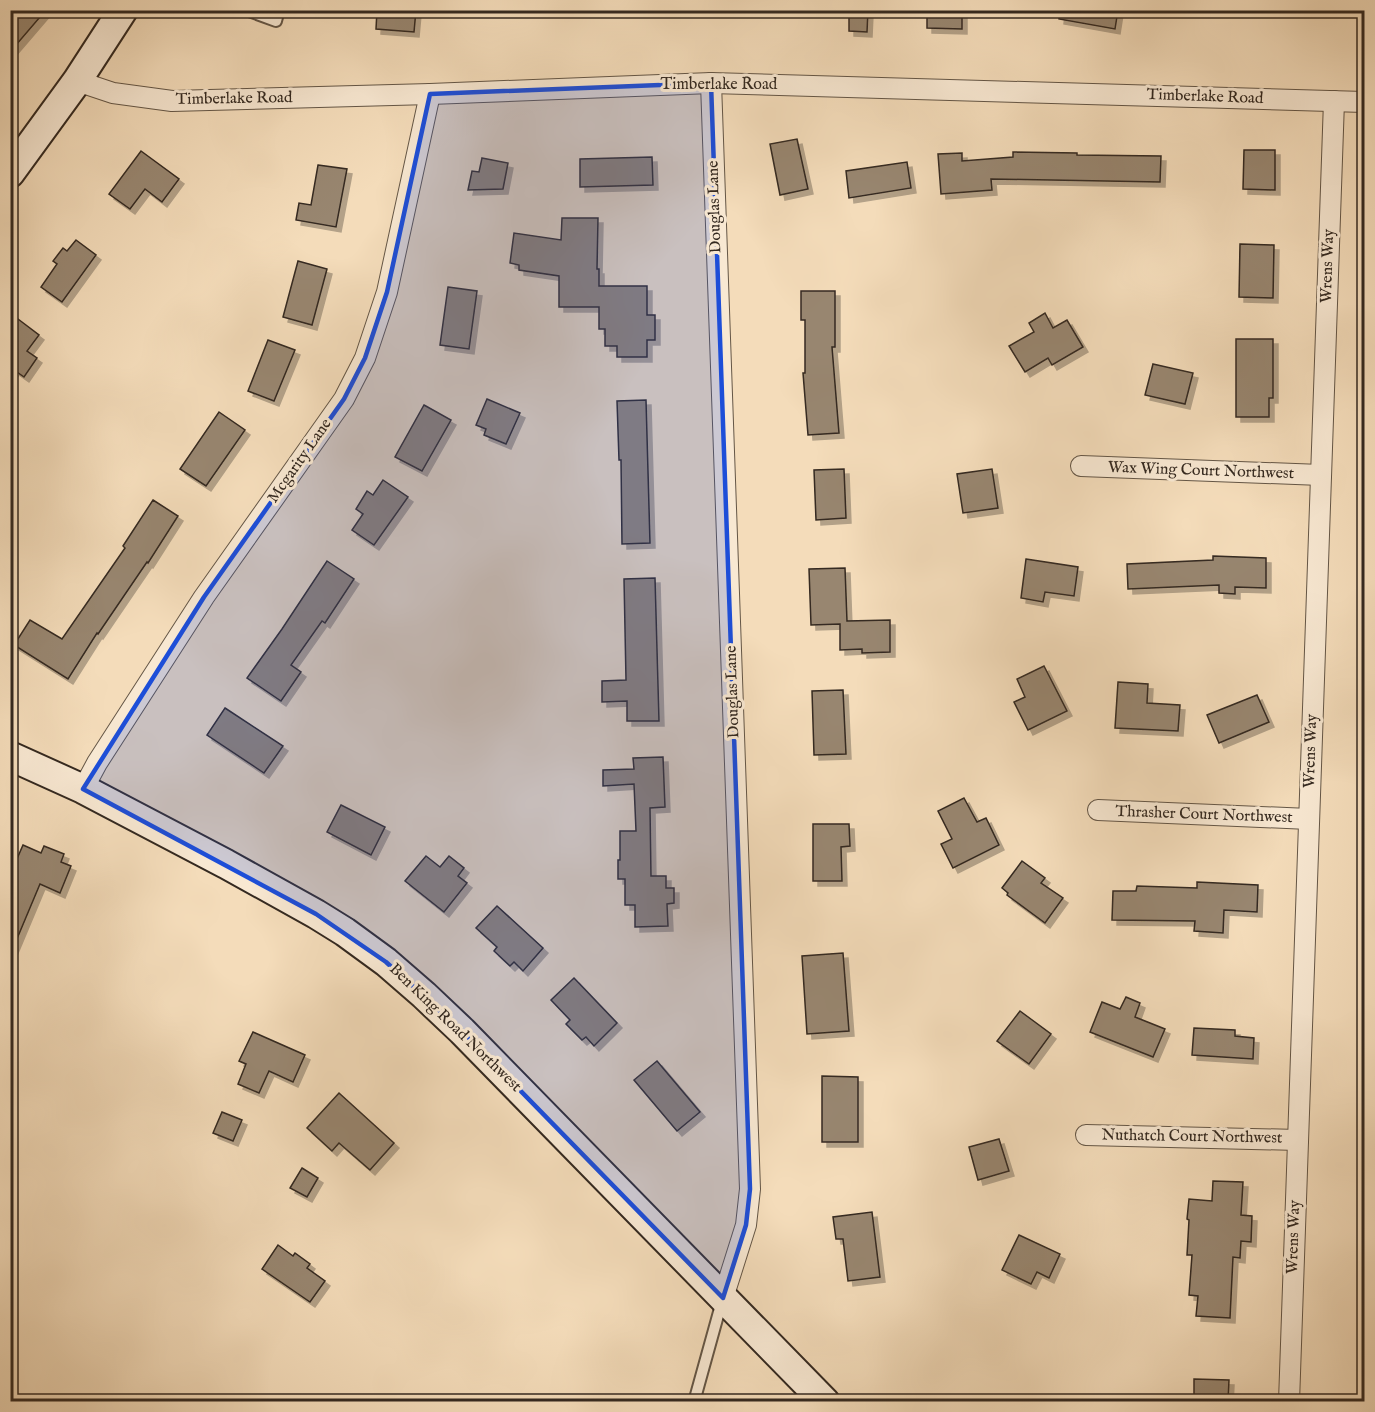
<svg xmlns="http://www.w3.org/2000/svg" width="1375" height="1412" viewBox="0 0 1375 1412" font-family="'IM FELL English',serif">
<style>
.building{fill:#988670;stroke:#342920;stroke-width:1.5;filter:url(#shadow)}
.lines{fill:none;stroke-linecap:round;stroke-linejoin:round}
.lane-casing{stroke:#645646;stroke-width:14}
.street-casing{stroke:#645646;stroke-width:22}
.secondary-casing{stroke:#342920;stroke-width:32}
.lane{stroke:#f8e8d2;stroke-width:10}
.street{stroke:#f8e8d2;stroke-width:20}
.secondary{stroke:#f8e8d2;stroke-width:28}
.marked{fill:#1d4ed8;fill-opacity:0.2;stroke:#1d4ed8;stroke-width:4.5;stroke-linejoin:round}
.labels{text-anchor:middle;dominant-baseline:central;stroke-width:6;stroke-linejoin:round;paint-order:stroke}
.street-label{font-size:16px;fill:#342920;stroke:#f8e8d2}
</style>
<defs>
<filter id="shadow"><feDropShadow dx="5" dy="5" stdDeviation="0" flood-color="#0004"/></filter>
</defs>
<rect width="100%" height="100%" fill="#f4dcba"/>
<filter id="stains"><feTurbulence type="fractalNoise" baseFrequency=".00333" numOctaves="4"/><feColorMatrix values="0 0 0 0 .2 0 0 0 0 .09 0 0 0 0 .02 0 0 0 .5 -.17"/></filter>
<radialGradient id="worn" r=".72"><stop offset=".6" stop-color="#630" stop-opacity="0"/><stop offset="1" stop-color="#630" stop-opacity=".3"/></radialGradient>
<g class="building">
<path d="M10,10h36l-36,42z"/>
<path d="M377,10h39l-2,22 -38,-3z"/>
<path d="M849,10h19l-1,22 -18,-1z"/>
<path d="M927,10h35v19l-35,-1z"/>
<path d="M1060,10h58l-3,19 -56,-10z"/>
<path d="M797,139l11,50 -28,6 -10,-51z"/>
<path d="M1244,150h31v40l-32,-1z"/>
<path d="M141,151l38,28 -17,23 -17,-13 -15,20 -21,-15z"/>
<path d="M1013,152l64,1v2l84,1 -1,26 -169,-3 1,11 -51,4 -3,-40 24,-1v8l51,-4z"/>
<path d="M652,157l1,28 -73,2v-28z"/>
<path d="M482,158l26,5 -5,26 -35,1 4,-19 7,1z"/>
<path d="M907,162l4,26 -62,10 -3,-27z"/>
<path d="M318,165l29,4 -11,58 -40,-7 3,-17 12,2z"/>
<path d="M562,218h36l-1,51h2v17h48v29h8v25h-8v17h-30v-11h-12v-17h-6v-22h-40v-31l-40,-6v-5l-9,-2 4,-30 47,7z"/>
<path d="M76,240l20,15 -34,47 -21,-15 16,-23 -4,-3 10,-13 4,3z"/>
<path d="M1240,244l34,1 -1,53 -34,-1z"/>
<path d="M298,261l29,8 -15,56 -29,-8z"/>
<path d="M448,287l29,4 -8,58 -29,-4z"/>
<path d="M801,291h34v56h-3l7,86 -31,2 -5,-62h2v-53h-4z"/>
<path d="M1045,313l8,15 14,-8 16,27 -31,18 -4,-7 -23,14 -16,-26 25,-14 -5,-9z"/>
<path d="M18,319l21,16 -12,16 10,7 -13,19 -10,-7 -4,5v-46z"/>
<path d="M1236,339h37v59h-4v19h-33z"/>
<path d="M268,340l27,10 -21,51 -26,-10z"/>
<path d="M1153,364l40,9 -8,31 -40,-9z"/>
<path d="M487,399l33,14 -14,31 -22,-9 2,-6 -10,-4z"/>
<path d="M646,400l4,143 -28,1 -1,-84h-2l-2,-59z"/>
<path d="M424,405l27,15 -29,51 -27,-14z"/>
<path d="M219,412l26,18 -39,56 -26,-17z"/>
<path d="M844,469l2,49 -30,2 -2,-50z"/>
<path d="M992,469l6,39 -35,5 -6,-39z"/>
<path d="M383,480l25,17 -34,48 -22,-15 11,-16 -7,-5 11,-18 6,4z"/>
<path d="M153,500l25,16 -30,47 -1,-1 -49,72 -1,-1 -29,46 -54,-34 16,-25 32,19 63,-91 -2,-2z"/>
<path d="M1213,556l53,2v30l-31,-1v7l-16,-1v-8l-91,4 -1,-25 86,-4z"/>
<path d="M1026,559l52,8 -4,29 -29,-4 -2,10 -22,-4z"/>
<path d="M327,561l27,18 -29,44 -3,-2 -31,44 10,7 -20,29 -34,-23 35,-49z"/>
<path d="M845,568l2,53 43,-1v32l-28,1v-4l-22,1v-26l-29,1 -2,-56z"/>
<path d="M655,578l4,143h-32v-20l-25,1v-21l24,-1 -2,-101z"/>
<path d="M1044,666l23,45 -39,19 -14,-28 11,-5 -8,-18z"/>
<path d="M1118,682l30,2 -1,19 33,2 -2,26 -63,-3z"/>
<path d="M843,690l3,64 -32,1 -2,-64z"/>
<path d="M1257,695l12,27 -50,21 -12,-28z"/>
<path d="M225,708l58,38 -19,27 -57,-38z"/>
<path d="M663,757l2,50 -15,1 1,68h15v12h8v15l-7,1 1,22 -33,1v-22h-10v-26h-7v-19h2v-29h16l-2,-47 -31,2v-16l31,-1 -1,-11z"/>
<path d="M964,798l13,24 9,-4 13,27 -46,23 -12,-24 11,-5 -14,-28z"/>
<path d="M341,805l44,22 -14,28 -44,-23z"/>
<path d="M813,824h36l1,22 -9,1 1,34h-29z"/>
<path d="M23,845l18,8 3,-7 20,8 -3,8 10,4 -11,27 -20,-9 -29,69 -1,-78z"/>
<path d="M426,856l14,11 9,-11 15,12 -6,8 9,7 -23,29 -39,-31z"/>
<path d="M1022,861l23,17 -4,5 22,15 -18,25 -38,-28 1,-2 -6,-5z"/>
<path d="M1197,882l61,3 -1,27 -33,-2 -1,23 -29,-2 1,-10 -83,-1 1,-29h23l1,-5 60,2z"/>
<path d="M497,906l46,42 -20,23 -9,-9 -4,4 -16,-15 3,-4 -21,-19z"/>
<path d="M843,953l6,78 -42,3 -5,-78z"/>
<path d="M574,978l43,45 -23,23 -8,-9 -4,3 -16,-16 4,-4 -19,-20z"/>
<path d="M1126,997l14,6 -5,14 30,12 -12,28 -63,-25 12,-30 18,7z"/>
<path d="M1020,1011l31,23 -22,30 -32,-23z"/>
<path d="M1194,1028l41,2v6l19,2 -1,21 -61,-4z"/>
<path d="M253,1032l52,23 -12,27 -24,-11 -10,22 -21,-9 8,-20 -7,-3z"/>
<path d="M657,1061l43,51 -23,19 -43,-51z"/>
<path d="M822,1076l36,1v65h-36z"/>
<path d="M339,1093l55,50 -24,27 -31,-27 -7,8 -25,-23z"/>
<path d="M222,1112l20,8 -9,21 -20,-8z"/>
<path d="M999,1139l10,32 -31,9 -9,-33z"/>
<path d="M302,1168l16,10 -11,19 -17,-9z"/>
<path d="M1213,1181l30,1 -2,33 11,1 -1,26 -10,-1 -1,17 -7,-1 -3,61 -34,-2 2,-20 -9,-1 3,-40h-5l2,-35 -2,-1 2,-20 23,2z"/>
<path d="M872,1212l8,65 -32,4 -5,-42h-7l-3,-22z"/>
<path d="M1019,1235l41,19 -11,24 -12,-6 -6,12 -29,-14z"/>
<path d="M278,1245l15,11 2,-3 15,11 -3,4 18,13 -15,21 -48,-33z"/>
<path d="M1194,1379l35,1 -1,21h-34z"/>
</g>
<g class="lines">
<defs>
<g id="lane">
<path d="M246,10l30,11 3,-11"/>
<path d="M694,1402l28,-101"/>
</g>
<g id="street">
<path d="M77,81l36,12 59,8 258,-7 281,-11 653,19"/>
<path d="M711,83l39,1106 -4,36 -23,73"/>
<path d="M1081,466l240,9"/>
<path d="M83,789l14,-26 107,-166 140,-198 21,-41 22,-66 43,-198"/>
<path d="M1098,810l211,9"/>
<path d="M1086,1135l212,5"/>
<path d="M1289,1402l45,-1301"/>
</g>
<g id="secondary">
<path d="M10,173l67,-92 46,-71"/>
<path d="M10,756l73,33 143,75 90,50 29,18 41,30 38,33 38,36 363,371"/>
</g>
</defs>
<use href="#lane" class="lane-casing"/>
<use href="#street" class="street-casing"/>
<use href="#secondary" class="secondary-casing"/>
<use href="#lane" class="lane"/>
<use href="#street" class="street"/>
<use href="#secondary" class="secondary"/>
</g>
<path class="marked" d="M711,83l39,1106 -4,36 -23,73 -261,-267 -76,-69 -70,-48 -233,-125 121,-192 140,-198 21,-41 22,-66 43,-198z"/>
<g class="labels">
<g class="street-label">
<text x="719" y="85">Timberlake Road</text>
<text transform="translate(1205 97) rotate(2)">Timberlake Road</text>
<text transform="translate(234 99) rotate(-1)">Timberlake Road</text>
<text transform="translate(715 207) rotate(-92)">Douglas Lane</text>
<text transform="translate(1328 266) rotate(-88)">Wrens Way</text>
<text transform="translate(300 461) rotate(-55)">Mcgarity Lane</text>
<text transform="translate(1201 471) rotate(2)">Wax Wing Court Northwest</text>
<text transform="translate(733 692) rotate(-92)">Douglas Lane</text>
<text transform="translate(1311 751) rotate(-88)">Wrens Way</text>
<text transform="translate(1204 815) rotate(2)">Thrasher Court Northwest</text>
<text transform="translate(455 1028) rotate(44)">Ben King Road Northwest</text>
<text transform="translate(1192 1137) rotate(1)">Nuthatch Court Northwest</text>
<text transform="translate(1294 1237) rotate(-88)">Wrens Way</text>
</g>
</g>
<rect width="1375" height="1412" fill="none" stroke="#f4dcba" stroke-width="36"/>
<rect x="12" y="12" width="1351" height="1388" fill="none" stroke="#342920" stroke-width="3"/>
<rect x="18" y="18" width="1339" height="1376" fill="none" stroke="#342920" stroke-width="1.5"/>
<rect width="100%" height="100%" filter="url(#stains)"/>
<rect width="100%" height="100%" fill="url(#worn)"/>
</svg>
